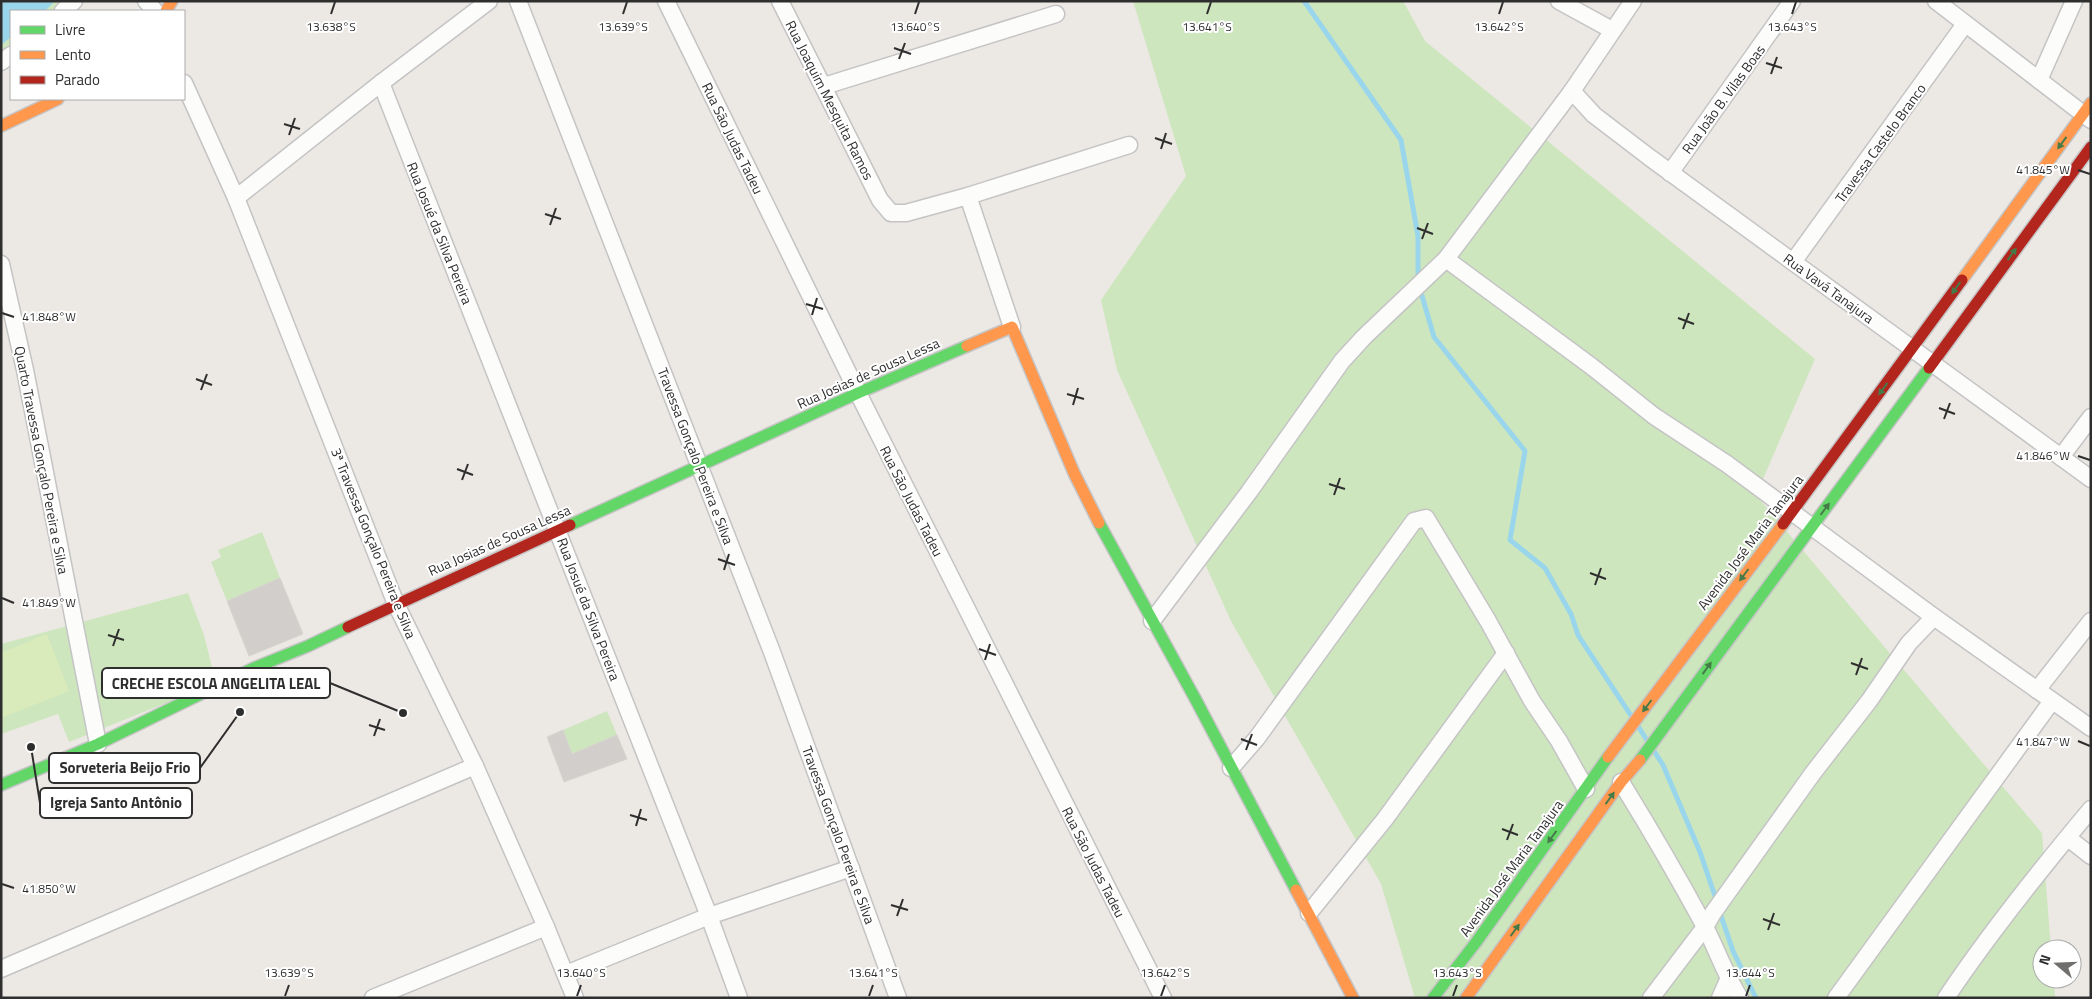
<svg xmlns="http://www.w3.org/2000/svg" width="2092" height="999" viewBox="0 0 2092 999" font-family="'Titillium Web',sans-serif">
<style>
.green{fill:#cee6be}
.pitch{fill:#d9eabb}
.water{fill:#99d6ec}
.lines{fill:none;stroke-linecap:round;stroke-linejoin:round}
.stream{stroke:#99d6ec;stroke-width:5}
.building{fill:#d1cecb;stroke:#d7d4d0}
.street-casing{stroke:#c5c4c5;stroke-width:19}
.fast-casing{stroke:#c5c4c5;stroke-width:14}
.slow-casing{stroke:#c5c4c5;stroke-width:14}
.jam-casing{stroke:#c5c4c5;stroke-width:14}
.street{stroke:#fcfcfb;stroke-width:16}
.fast{stroke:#63d668;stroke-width:11}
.slow{stroke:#ff974d;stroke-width:11}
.jam{stroke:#b3261e;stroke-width:11}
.oneway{fill:#467a48}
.ticks{fill:none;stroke:#2e2e2e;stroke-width:2}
.labels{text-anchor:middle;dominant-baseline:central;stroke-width:4;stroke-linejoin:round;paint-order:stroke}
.street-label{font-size:14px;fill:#2e2e2e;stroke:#fff}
.ticks-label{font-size:12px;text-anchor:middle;fill:#2e2e2e;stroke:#fff;stroke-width:4;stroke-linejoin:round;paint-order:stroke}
.leader{fill:none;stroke:#2e2e2e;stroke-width:2}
.callout-dot{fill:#2e2e2e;stroke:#fff;stroke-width:2}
.callout{fill:#fff;stroke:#2e2e2e;stroke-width:2}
.callout-label{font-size:15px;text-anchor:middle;font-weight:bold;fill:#2e2e2e}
</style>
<rect width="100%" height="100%" fill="#ece8e4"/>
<g class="green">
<path d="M1,1h63l-9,10h-44v38l-10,7z"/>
<path d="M1133,1h270l22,40 390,318 -59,136 286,338 9,116h-9v30h12l1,19h-640l-34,-114 -150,-263 -114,-251 -16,-70 85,-124z"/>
<path d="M262,532l18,46 -53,23 -16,-39 10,-5 -3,-7z"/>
<path d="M188,593l16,42 12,48 -147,59 -11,-28 -57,20v-90z"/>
<path d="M607,711l10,24 -45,19 -9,-24z"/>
</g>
<path class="pitch" d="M47,634l22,57 -68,27v-65z"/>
<path class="water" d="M1,1h54l-10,10h-34v26l-10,8z"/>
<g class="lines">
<g class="stream">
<path d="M1304,1l97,139 17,96v45"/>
<path d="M1420,289l14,48 91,114 -15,89 35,28 26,46 7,21 54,82"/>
<path d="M1638,726l10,16"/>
<path d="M1654,751l9,14 37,87 17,50"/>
<path d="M1719,910l14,41 23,47"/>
</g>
</g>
<g class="building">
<path d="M280,578l23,56 -54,22 -22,-55z"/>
<path d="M563,730l9,24 45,-19 10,24 -63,23 -17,-45z"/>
</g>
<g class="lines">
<defs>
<g id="street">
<path d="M146,1l9,10"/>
<path d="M518,1l254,651 126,346"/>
<path d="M666,1l192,392 305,605"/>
<path d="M780,1l100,199 11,13h15l62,-17 161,-51"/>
<path d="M1559,1l53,29"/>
<path d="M1936,1l155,119"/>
<path d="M63,11l11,-10"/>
<path d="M1,62l10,-7"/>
<path d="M2039,80l35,-79"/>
<path d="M184,83l52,115 160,406 79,162 71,161 29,71"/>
<path d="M381,83l328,833 30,82"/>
<path d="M824,86l232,-72"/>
<path d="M1572,91l22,24 55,42 442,322"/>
<path d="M1670,173l122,-172"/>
<path d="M968,196l44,131"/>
<path d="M236,198l145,-115 108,-82"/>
<path d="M1446,259l145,107 63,50 73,48 207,153 157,111"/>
<path d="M1793,262l172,-238"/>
<path d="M1,264l24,106 73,374"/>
<path d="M2061,457l30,-40"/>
<path d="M1152,621l97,-129 93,-131 22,-24 82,-78 126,-168 61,-90"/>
<path d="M2037,690l54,-69"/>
<path d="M1231,768l26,-30 157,-217 12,-3 62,103 44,80 27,40 27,48"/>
<path d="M1621,782c29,47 57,95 83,143 13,24 21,50 36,73"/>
<path d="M2068,838l23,18"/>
<path d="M1309,913l76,-94 121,-166"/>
<path d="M1,969l474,-203"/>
<path d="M566,974l143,-58 142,-48"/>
<path d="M373,998l173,-71"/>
<path d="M1651,998l54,-71 8,-14 100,-140 56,-72 40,-58 25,-26"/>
<path d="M1720,998l8,-18"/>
<path d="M1836,998l216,-297"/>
<path d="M1946,998c44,-66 94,-128 145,-189"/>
</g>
<g id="fast">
<path d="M1099,523l98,179 99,188"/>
<path d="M570,525l288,-132 109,-47"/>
<path d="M1640,760l289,-392"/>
<path d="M1,785l97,-41 156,-76 54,-22 40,-19"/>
<path d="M1433,998l44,-57 131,-184"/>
</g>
<g id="slow">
<path d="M166,11l6,-10"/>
<path d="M1,126l57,-27"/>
<path d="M1962,280l129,-177"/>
<path d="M967,346l45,-19 62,146 25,50"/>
<path d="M1608,757l175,-233"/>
<path d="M1296,890l57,108"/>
<path d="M1466,998l155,-216 19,-22"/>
</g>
<g id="jam">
<path d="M1929,368l162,-221"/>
<path d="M1783,524l179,-244"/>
<path d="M348,627l222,-102"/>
</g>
</defs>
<use href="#street" class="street-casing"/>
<use href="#fast" class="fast-casing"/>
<use href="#slow" class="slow-casing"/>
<use href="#jam" class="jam-casing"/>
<use href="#street" class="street"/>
<use href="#fast" class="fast"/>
<use href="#slow" class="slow"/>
<use href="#jam" class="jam"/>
</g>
<defs><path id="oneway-solid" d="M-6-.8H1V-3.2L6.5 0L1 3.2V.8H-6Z" transform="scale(1.25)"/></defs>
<g class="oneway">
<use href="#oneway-solid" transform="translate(2062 143) rotate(126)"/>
<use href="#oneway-solid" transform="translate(2012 254) rotate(-54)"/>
<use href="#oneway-solid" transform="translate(1956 288) rotate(125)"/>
<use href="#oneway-solid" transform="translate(1883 389) rotate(126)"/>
<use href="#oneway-solid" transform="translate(1825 509) rotate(-53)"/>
<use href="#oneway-solid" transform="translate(1744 575) rotate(127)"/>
<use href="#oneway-solid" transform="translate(1707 668) rotate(-54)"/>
<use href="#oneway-solid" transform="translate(1647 706) rotate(127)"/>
<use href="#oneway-solid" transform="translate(1610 798) rotate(-54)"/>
<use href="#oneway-solid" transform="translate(1552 837) rotate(126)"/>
<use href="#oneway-solid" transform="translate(1515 930) rotate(-54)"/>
</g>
<path class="ticks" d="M331,14l4,-12M623,14l4,-12M915,14l4,-12M1207,14l4,-12M1499,14l4,-12M1792,14l4,-12M894,48l17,6M899,59l6,-16M1766,63l16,5M1771,74l6,-17M284,124l16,5M289,135l6,-17M1155,138l17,6M1161,149l5,-16M2078,170l12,4M545,214l16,5M550,225l6,-17M1417,228l16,6M1422,239l6,-16M806,304l17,5M2,313l12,4M812,315l5,-17M1678,318l16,6M1683,329l6,-16M196,379l16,6M201,390l6,-16M1067,394l17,5M1073,405l5,-17M1939,408l16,6M1944,419l6,-16M2078,456l12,4M457,469l16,6M462,480l6,-16M1329,484l16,5M1334,495l6,-17M718,559l17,6M724,570l5,-16M1590,573l16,6M1595,585l6,-17M2,598l12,5M108,635l16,5M113,646l6,-17M979,649l17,6M985,660l5,-16M1851,663l17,6M1856,675l6,-17M369,725l16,5M374,736l6,-17M1241,739l16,6M2078,741l12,5M1246,750l6,-16M630,815l17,5M636,826l5,-17M1502,829l16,6M1507,840l6,-16M2,884l12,4M891,905l17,5M897,916l6,-17M1763,919l17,6M1768,930l6,-17M285,996l4,-11M577,996l4,-11M869,996l4,-11M1161,996l4,-11M1453,996l4,-11M1746,996l4,-11"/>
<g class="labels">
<g class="street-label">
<text transform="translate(1723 99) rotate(-54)">Rua João B. Vilas Boas</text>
<text transform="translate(830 100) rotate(63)">Rua Joaquim Mesquita Ramos</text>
<text transform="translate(733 138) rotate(64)">Rua São Judas Tadeu</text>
<text transform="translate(1880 143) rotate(-54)">Travessa Castelo Branco</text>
<text transform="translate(440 233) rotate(68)">Rua Josué da Silva Pereira</text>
<text transform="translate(1829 288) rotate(36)">Rua Vavá Tanajura</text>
<text transform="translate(868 373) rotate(-24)">Rua Josias de Sousa Lessa</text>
<text transform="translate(696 456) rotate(69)">Travessa Gonçalo Pereira e Silva</text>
<text transform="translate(42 460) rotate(79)">Quarto Travessa Gonçalo Pereira e Silva</text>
<text transform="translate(912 501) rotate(63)">Rua São Judas Tadeu</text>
<text transform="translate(499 540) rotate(-24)">Rua Josias de Sousa Lessa</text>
<text transform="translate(1750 542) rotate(-53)">Avenida José Maria Tanajura</text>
<text transform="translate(374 543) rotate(68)">3ª Travessa Gonçalo Pereira e Silva</text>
<text transform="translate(589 609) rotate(69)">Rua Josué da Silva Pereira</text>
<text transform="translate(839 835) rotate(70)">Travessa Gonçalo Pereira e Silva</text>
<text transform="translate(1094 862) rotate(63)">Rua São Judas Tadeu</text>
<text transform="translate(1511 868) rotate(-54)">Avenida José Maria Tanajura</text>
</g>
</g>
<g class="ticks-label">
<text x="331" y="31">13.638°S</text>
<text x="623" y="31">13.639°S</text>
<text x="915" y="31">13.640°S</text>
<text x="1207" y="31">13.641°S</text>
<text x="1499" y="31">13.642°S</text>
<text x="1792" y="31">13.643°S</text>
<text x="2043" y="174">41.845°W</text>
<text x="49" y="321">41.848°W</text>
<text x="2043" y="460">41.846°W</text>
<text x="49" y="607">41.849°W</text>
<text x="2043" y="746">41.847°W</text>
<text x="49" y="893">41.850°W</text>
<text x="289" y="977">13.639°S</text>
<text x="581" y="977">13.640°S</text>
<text x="873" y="977">13.641°S</text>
<text x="1165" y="977">13.642°S</text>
<text x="1457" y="977">13.643°S</text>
<text x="1750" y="977">13.644°S</text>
</g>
<path class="leader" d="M403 713L330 683M240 712L200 768M31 747L40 803"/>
<g class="callout-dot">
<circle cx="403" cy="713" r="5"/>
<circle cx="240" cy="712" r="5"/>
<circle cx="31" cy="747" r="5"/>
</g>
<g class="callout">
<rect x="102" y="668" width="228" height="30" rx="5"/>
<rect x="49" y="753" width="151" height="30" rx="5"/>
<rect x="40" y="788" width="152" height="30" rx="5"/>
</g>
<g class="callout-label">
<text x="216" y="689">CRECHE ESCOLA ANGELITA LEAL</text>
<text x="125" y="773">Sorveteria Beijo Frio</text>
<text x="116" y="808">Igreja Santo Antônio</text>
</g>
<rect width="2092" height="999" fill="none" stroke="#2e2e2e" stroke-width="5"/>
<rect x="10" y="10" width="175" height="90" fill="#ffffff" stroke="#ababab"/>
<rect x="20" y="26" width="25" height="8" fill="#63d668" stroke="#ababab"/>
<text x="55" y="35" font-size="15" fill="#2e2e2e">Livre</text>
<rect x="20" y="51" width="25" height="8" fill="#ff974d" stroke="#ababab"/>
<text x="55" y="60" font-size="15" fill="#2e2e2e">Lento</text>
<rect x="20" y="76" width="25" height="8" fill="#b3261e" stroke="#ababab"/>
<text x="55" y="85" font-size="15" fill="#2e2e2e">Parado</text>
<g transform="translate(2057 964) rotate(289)"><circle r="24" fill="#ffffff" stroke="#ababab"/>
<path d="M0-4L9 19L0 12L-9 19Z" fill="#706f6e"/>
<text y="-8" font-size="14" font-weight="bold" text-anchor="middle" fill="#2e2e2e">N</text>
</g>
</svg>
